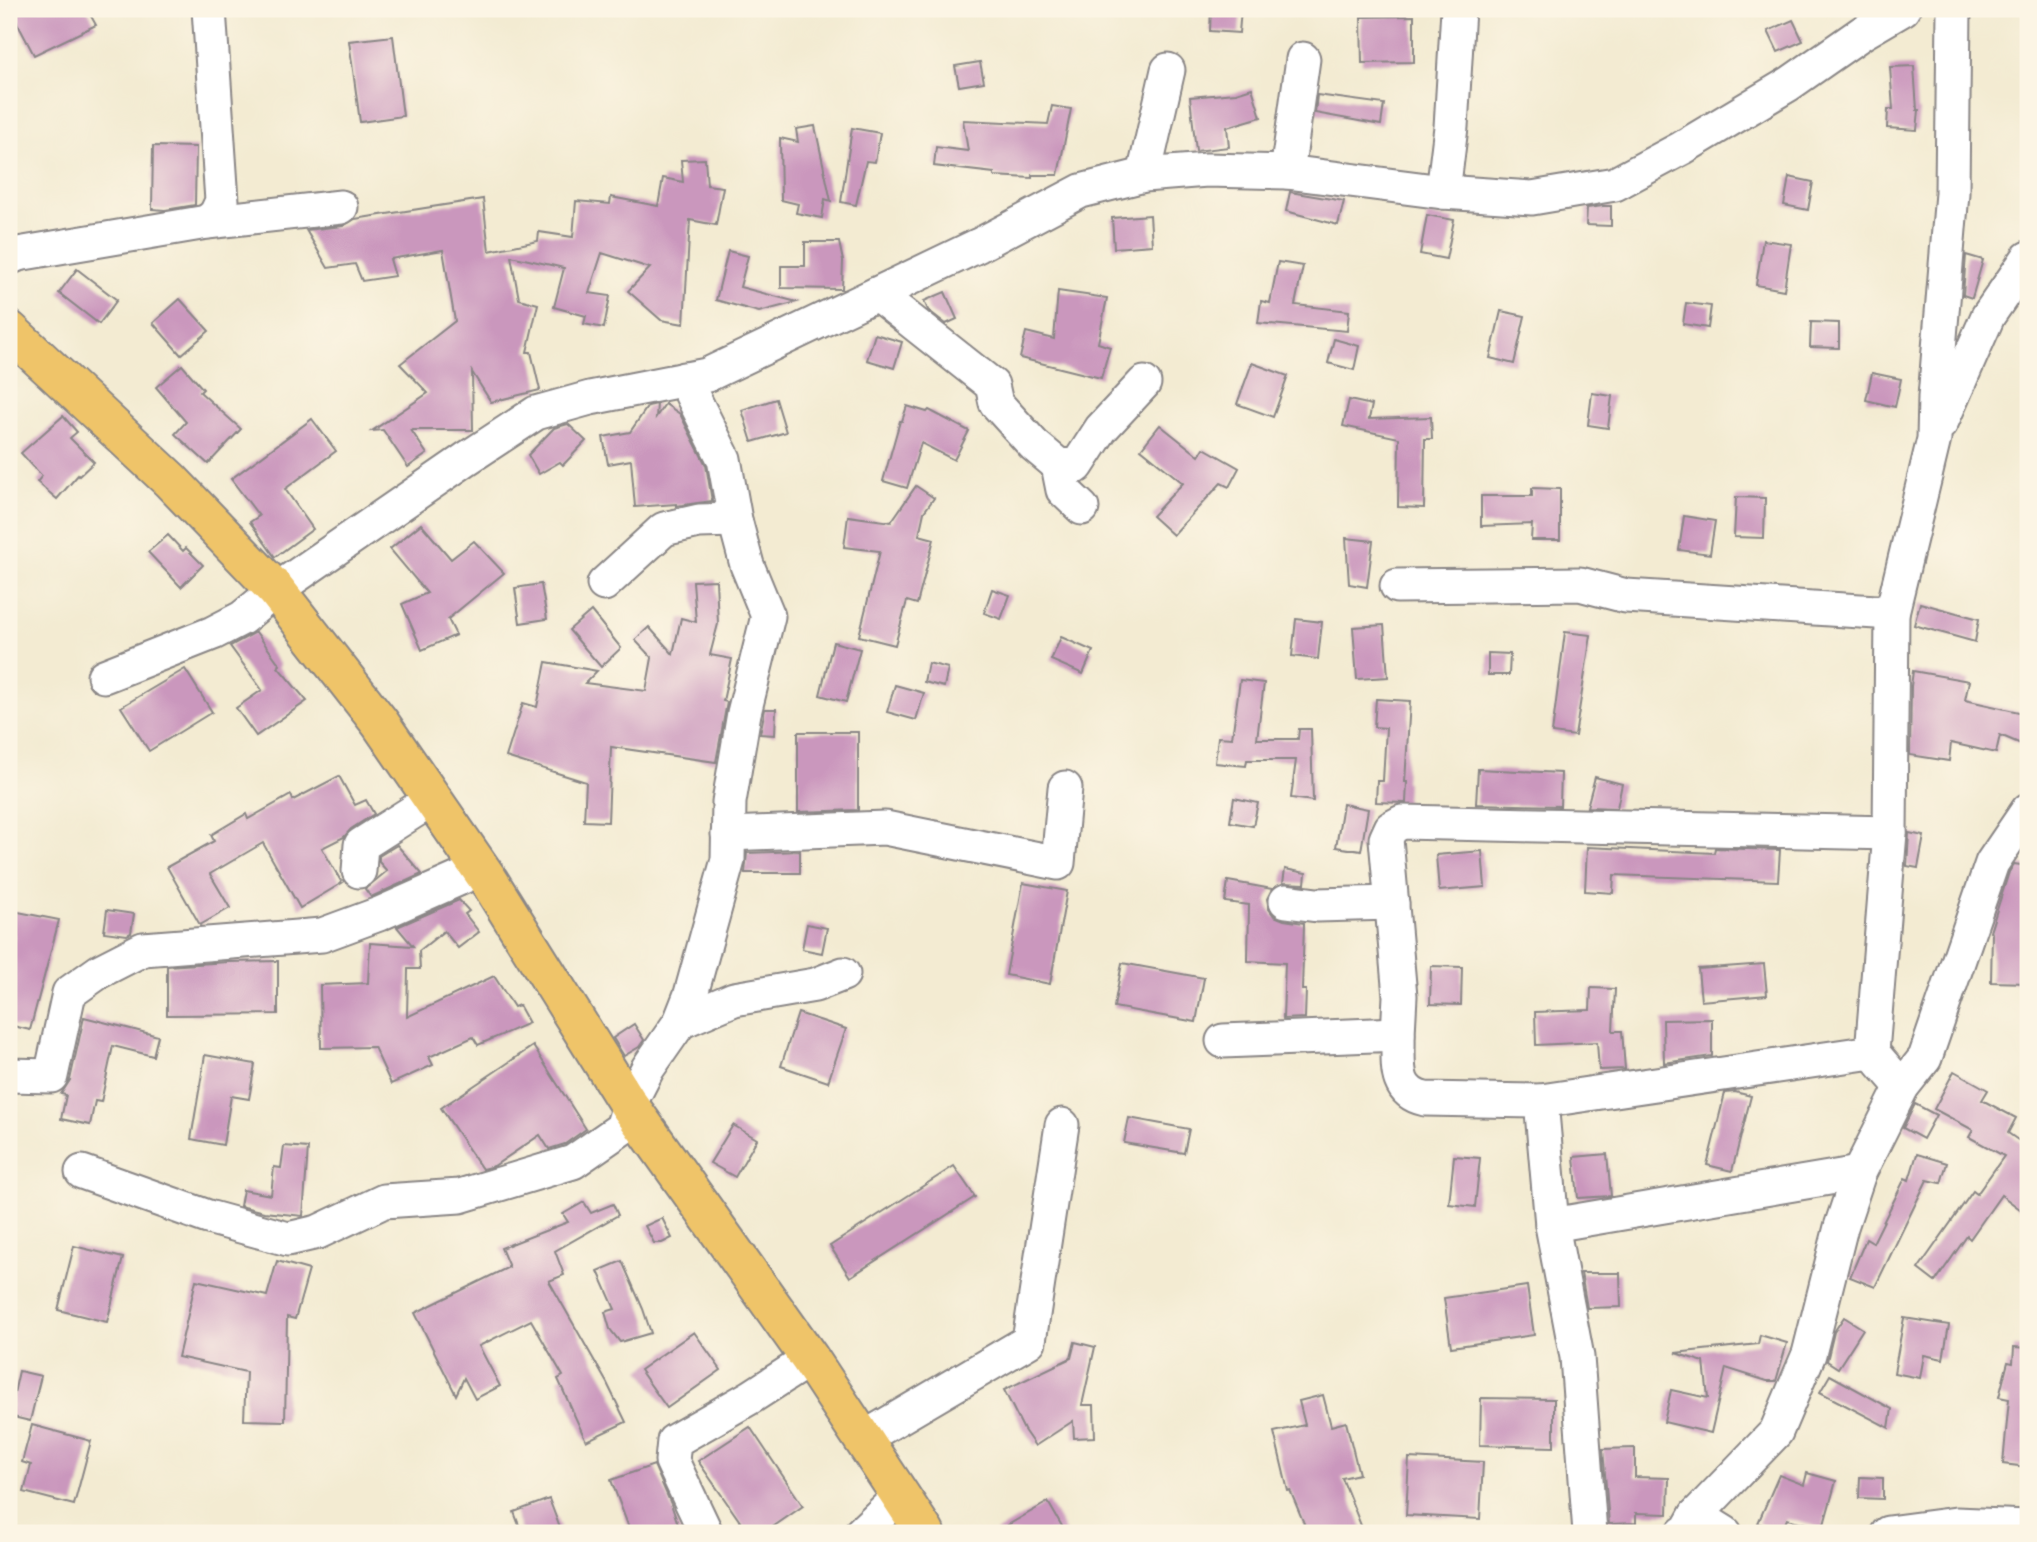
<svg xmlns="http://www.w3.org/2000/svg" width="2037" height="1542" viewBox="0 0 2037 1542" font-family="'Gentium Book Plus',serif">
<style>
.building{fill:#ca97bd}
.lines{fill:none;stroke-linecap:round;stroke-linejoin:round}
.minor-casing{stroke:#8a8686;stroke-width:37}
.major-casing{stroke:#8a8686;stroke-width:42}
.minor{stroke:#fff;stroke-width:33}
.major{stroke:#efc469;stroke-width:38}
</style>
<rect width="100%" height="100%" fill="#fcf5e5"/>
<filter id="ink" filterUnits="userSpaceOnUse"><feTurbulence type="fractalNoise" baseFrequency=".0143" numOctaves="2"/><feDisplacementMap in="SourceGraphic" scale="14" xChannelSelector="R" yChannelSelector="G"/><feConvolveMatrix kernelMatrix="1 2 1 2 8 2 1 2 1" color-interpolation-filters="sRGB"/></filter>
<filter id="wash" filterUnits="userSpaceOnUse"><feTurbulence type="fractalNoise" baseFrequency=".00686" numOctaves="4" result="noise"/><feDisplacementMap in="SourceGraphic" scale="28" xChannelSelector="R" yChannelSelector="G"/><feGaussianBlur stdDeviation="1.57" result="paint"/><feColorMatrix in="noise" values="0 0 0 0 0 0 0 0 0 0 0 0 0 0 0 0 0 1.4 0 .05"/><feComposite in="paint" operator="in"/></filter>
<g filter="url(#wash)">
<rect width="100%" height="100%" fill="#f3ebd2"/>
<g id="blocks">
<g class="building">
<path d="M26,9h61l9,16 -62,30 -21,-40z"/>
<path d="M1211,9h30l-2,24 -29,-2z"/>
<path d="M1414,16v46l-52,1 -1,-46z"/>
<path d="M1793,20l10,21 -25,11 -10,-21z"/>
<path d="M393,36l10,80 -43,6 -11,-81z"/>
<path d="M980,62l4,20 -25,4 -4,-20z"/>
<path d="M1914,66l3,44h2l-2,20 -30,-2 1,-19h5l-3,-42z"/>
<path d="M1252,88l9,29 -34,10 2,20 -33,4 -6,-54 46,-4z"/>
<path d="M1317,95l67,9 -3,21 -66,-12z"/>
<path d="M1052,106l19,3 -13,66h-26v3l-38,-2v-3l-60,-7 2,-19 32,4 -5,-31 85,4z"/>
<path d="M815,126l16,75 -6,-2 -3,19 -26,-5 2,-9 -17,-4 -1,-62 18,4 -2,-13z"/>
<path d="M852,128l28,5 -5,29 -9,-1 -10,44 -15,-3z"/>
<path d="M153,146l43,1 -1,58 -30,5 -13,-1z"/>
<path d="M705,159l2,26 16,2 -7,38 -26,-5 -6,104 -23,-4 -33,-29 22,-23 -48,-15 -13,40 21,3 -6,32 -20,-4 2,-8 -32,-9 10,-39 -53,-12 8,43 19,5 -11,48h4l9,38 -49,12 -19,-30 1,58h-62l16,24 -19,13 -25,-37 -11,1 56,-38 -28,-29 55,-43 -12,-71 -53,9 5,17 -33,5 -7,-17 -27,4 -22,-38 37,-4 12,-7 128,-20 6,52 49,-10 1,-9 34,5 3,-36 34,3 1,-7 47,9 5,-28 20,4 -2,-22z"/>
<path d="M1789,177l24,5 -5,28 -24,-5z"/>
<path d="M1290,192l54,9 -6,24 -52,-14z"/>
<path d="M1603,206h8v20l-25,-1 1,-17z"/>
<path d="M1150,215l2,30 -38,3 -2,-30z"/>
<path d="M1427,215l27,5 -8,39 -26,-5z"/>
<path d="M1763,240l28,4 -7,46 -28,-5z"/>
<path d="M805,242h34l4,19 -1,28 -61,-1v-22h24z"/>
<path d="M728,251l20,5 -8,31 57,15 -38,10 -43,-12z"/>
<path d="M1966,255l17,5 -11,38 -9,-3z"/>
<path d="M1278,262l25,4 -8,39 54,6 -2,20 -89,-8 3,-22 9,2z"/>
<path d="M77,269l40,31 -18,24 -40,-31z"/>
<path d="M1058,291l49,7 -9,45 12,4 -9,31 -81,-20 6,-26 28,7z"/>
<path d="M945,292l12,27 -11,5 -18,-14 -4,-9z"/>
<path d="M180,299l29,32 -28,24 -28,-32z"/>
<path d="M1686,303l25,3 -3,22 -25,-4z"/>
<path d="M1501,311l24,5 -11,48 -24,-6z"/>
<path d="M1811,322l28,1v25l-29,-1z"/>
<path d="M875,334l27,8 -8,26 -27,-8z"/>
<path d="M1334,339l25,7 -5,24 -26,-7z"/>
<path d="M1252,363l36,13 -15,41 -36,-13z"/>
<path d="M182,365l21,24 -3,3 41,37 -33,35 -33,-30 11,-12 -30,-35z"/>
<path d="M1872,373l29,6 -6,28 -29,-7z"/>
<path d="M1592,393l20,3 -4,32 -20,-3z"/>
<path d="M776,399l10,33 -34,10 -10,-32z"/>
<path d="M1349,400l23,5 -3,14 62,-2 1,22h-7l-1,69 -26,-1 1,-69 -56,-12z"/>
<path d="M657,404l-1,13 9,-13 15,10 26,51 6,36 -36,5v-2l-41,3 -4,-47 -23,4 -5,-27 27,-5 18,-26z"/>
<path d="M907,406l20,6 2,-2 40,21 -15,29 -33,-17 -14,45 -24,-7 17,-60h2z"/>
<path d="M63,416l14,16 -7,6 24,24 -15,14 -1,-1 -21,24 -20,-17 5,-6 -21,-23z"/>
<path d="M312,419l24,32 -51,38 28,40 -38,28 -25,-35 9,-6 -28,-37z"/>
<path d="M568,424l18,17 -23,24 -3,-3 -21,12 -11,-19 26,-27z"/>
<path d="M1160,425l39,31 5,-8 35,20 -10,19 -8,-4 -48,52 -21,-19 31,-33 -42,-34z"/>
<path d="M916,486l18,12 -10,14 -5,23 15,4 -17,65 -10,-3 -12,44 -36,-9 21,-85 -36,-4 4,-31 43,6z"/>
<path d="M1532,488l28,1v51h-29l1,-16 -51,2v-30h51z"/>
<path d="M1736,497l29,1 -1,40 -30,-1z"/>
<path d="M1684,516l31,5 -5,33 -31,-4z"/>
<path d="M421,524l30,35 23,-18 30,32 -56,46 8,16 -34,15 -20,-46 25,-11 -37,-44z"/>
<path d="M168,535l15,16 3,-3 17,17 -22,22 -33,-35z"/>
<path d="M1346,538l27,3 -6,46 -18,-3z"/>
<path d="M716,580l2,44 -8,31 22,4 -9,42 4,1 -11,60 -105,-15 -3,75 -24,-1 2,-39 -80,-25 17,-54 14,4 9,-45 51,9 -12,12 61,8 6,-33 -17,-18 14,-13 24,27 8,-36 15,4 -3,-41z"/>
<path d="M541,584l6,35 -27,4 -5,-35z"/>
<path d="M992,589l18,6 -9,24 -17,-6z"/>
<path d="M1920,603l59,16 -4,23 -61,-17z"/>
<path d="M591,611l30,37 -20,19 -32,-37z"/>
<path d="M1296,619l26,3 -4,37 -26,-3z"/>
<path d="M1384,625l4,52 -31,2 -4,-52z"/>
<path d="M256,632l24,33 -2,2 29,34 -51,35 -20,-28 26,-18 -32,-44z"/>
<path d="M1565,632l26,3 -16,101 -23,-3z"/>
<path d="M1061,637l32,14 -10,23 -32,-14z"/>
<path d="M833,642l27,7 -14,53 -26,-7z"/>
<path d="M1488,653l22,1 -1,21h-21z"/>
<path d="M928,663l20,5 -4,19 -20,-5z"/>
<path d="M185,669l27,43 -63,39 -28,-44z"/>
<path d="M1913,671l56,10 -4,19 63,14v33l-28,-12 -4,18 -45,-10 -2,18 -39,-6 1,-69z"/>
<path d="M1240,680l24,3 -7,56h41l1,-10h12l2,72 -22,-3 5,-38h-49l-1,6 -31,-3 3,-26 14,1z"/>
<path d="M895,685l29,8 -8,27 -29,-8z"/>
<path d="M1376,699l34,2 -5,81h2l-1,21 -30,-1 1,-21h6l3,-53 -12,-1z"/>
<path d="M765,709h11l-1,26 -15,-1z"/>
<path d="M798,732h60v78l-60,2z"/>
<path d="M1478,769l83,4 -1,33 -84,-2z"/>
<path d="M339,776l16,29 11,-5 8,14 -23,15 -7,8 -22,11 20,35 -42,25 -37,-65 -53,31 20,34 -30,17 -33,-58 47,-26 -3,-6 35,-21 2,5 43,-24 2,5z"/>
<path d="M1595,777l27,7 -5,24 -30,-1z"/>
<path d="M1234,798l24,5 -5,23 -23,-4z"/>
<path d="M1343,804l25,5 -7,42 -25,-4z"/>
<path d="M1909,833l15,3 -6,32 -11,-2z"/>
<path d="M397,845l25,29 -51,23 -6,-8 22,-18 -8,-9v-6z"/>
<path d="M1587,847l127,6 1,-5 65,2 -2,31 -164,-6 -1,18 -28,-2z"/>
<path d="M800,851v22h-55l2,-20z"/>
<path d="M1482,851l3,36 -46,4 -3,-36z"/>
<path d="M2014,864l14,2v117l-37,-1 1,-49 -2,-1 19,-60z"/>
<path d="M1285,869l21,4 -1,11 -22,-1z"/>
<path d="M1228,881l44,8 -5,10 2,10 5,7 10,4 20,3 -2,67h4l-1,28 -22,1 2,-56 -37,-2 1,-56 -24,-3z"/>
<path d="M1023,883l44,8 -17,93 -44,-9z"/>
<path d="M459,900l10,11 -4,3 14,18 -21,16 -14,-17 -25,20 1,18h-12l-1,48 87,-41 20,31 5,-2 10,18 -51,22 -5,-8 -44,20 4,8 -42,19 -17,-37 -53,1 -1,-63 48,-2 2,-40 43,3 -16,-19z"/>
<path d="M107,910l27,4 -3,19 -4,2 -23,-3z"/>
<path d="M13,911l46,9 -29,110 -21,-5v-71l5,-19 -5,-2z"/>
<path d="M807,924l20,4 -5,25 -20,-4z"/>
<path d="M278,961v53l-111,1v-49l61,-4z"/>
<path d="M1122,963l82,15 -8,44 -82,-15z"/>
<path d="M1764,964l3,31 -66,6 -3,-32z"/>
<path d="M1431,966l31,1 -1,38 -31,-1z"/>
<path d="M1591,988l24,1 -2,42h9l3,38 -26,1 -2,-28 -61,3 -1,-33 55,-2z"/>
<path d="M798,1013l48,16 -18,53 -47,-16z"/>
<path d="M84,1017l74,19 -5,20 -40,-10 -12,56 -6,-1 -5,24 -29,-6 5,-24 -5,-1 9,-14z"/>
<path d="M1712,1019v37l-48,7 -1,-43z"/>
<path d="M634,1024l10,16 -5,7 -15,9 -11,-18z"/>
<path d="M533,1046l53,83 -21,15 -16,5 -9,-14 -46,31 -12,3 -41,-61z"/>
<path d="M205,1055l50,9 -6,35 -18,-3 -8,49 -32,-6z"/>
<path d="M1954,1071l34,19 -6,10 34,18 -8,15 20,14v68l-27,-20 -31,44 -3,-3 -32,46 -17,-13 55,-78 4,3 27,-38 -35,-19 4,-7 -39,-21z"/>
<path d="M1735,1092l16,4 -19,75 -25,-6 18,-72z"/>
<path d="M1915,1104l21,11 -13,24 -20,-11z"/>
<path d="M1129,1118l60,11 -5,24 -60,-10z"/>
<path d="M733,1125l24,14 -22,38 -25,-14z"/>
<path d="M284,1146l24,2 -5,68 -39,-4 -24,-6 3,-16 28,5 3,-28 7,1z"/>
<path d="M1607,1154l4,42 -33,2 -4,-41z"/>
<path d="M1917,1154l30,9 -6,20 -14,-3 -52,107 -25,-10 16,-38 7,4 32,-65 4,2z"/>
<path d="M1454,1156l26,2 -5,49 -26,-3z"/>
<path d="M954,1166l21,31 -125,80 -20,-31z"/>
<path d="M584,1202l7,11 22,-9 5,11 -63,36 9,24 -15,6 58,102 19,39 -40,19 -28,-62 5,-3 -32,-56 -52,26 21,40 -25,13 -11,-21 -8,17 -41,-82 94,-46 -8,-19 67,-26 -5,-8z"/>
<path d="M662,1218l10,20 -10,5h-8l-9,-17z"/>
<path d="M74,1246l49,12 -16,64 -49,-12z"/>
<path d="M277,1261l32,9 -14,49 -8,-2 -2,104 -41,-1 2,-48 -68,-15 18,-77 71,16z"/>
<path d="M622,1261l21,48 8,24 -31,9 -10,-13 -5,-17 10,-3 -17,-38z"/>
<path d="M1581,1273h39l1,34 -34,1z"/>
<path d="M1527,1286l7,49 -83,12 -7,-49z"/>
<path d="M1844,1317l19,12 -25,39 -11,-7 7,-29z"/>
<path d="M1904,1318l45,7 -6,34 -19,-4 -4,23 -26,-5z"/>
<path d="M694,1332l27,38 -54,38 -27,-38z"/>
<path d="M1760,1335l27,8 -11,38h-9l-41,-13 -15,65 -47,-11 7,-32 37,8 -4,-36 -29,-9 83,-9z"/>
<path d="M1075,1342l20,5 -13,58h12l1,32 -21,1 -1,-17 -38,25 -11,-16 -20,-40 67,-32z"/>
<path d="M2014,1347l14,1v119l-25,-3 6,-65 -10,-2 9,-35 5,1z"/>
<path d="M19,1371l22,5 -11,45 -21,-5z"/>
<path d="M1830,1375l62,34 -3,19 -69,-36z"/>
<path d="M1323,1395l8,31 15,-4 13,52 -17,4 22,55h-56l-18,-43 -2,1 -14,-59 31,-7 -6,-24z"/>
<path d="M1481,1398l73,1v48l-74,-2z"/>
<path d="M32,1425l59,16 -17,64 -50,-13 7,-27 -9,-3z"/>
<path d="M750,1427l53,79 -39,27h-16l-50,-72z"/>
<path d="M1635,1448v29l34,1 -1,36 -32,-1v10l-27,1 -6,-75z"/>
<path d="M1409,1458l74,4 -3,57 -74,-4z"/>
<path d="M654,1465l17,39 10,29h-50l-20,-53z"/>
<path d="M1807,1473l29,8 -13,47 -36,-9 -6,14 -23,-10 21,-48 25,10z"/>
<path d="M1860,1477l23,1v21l-24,-1z"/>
<path d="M549,1499l11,29 -14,5h-24l-8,-21z"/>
<path d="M1048,1502l18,31h-72z"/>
</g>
</g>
</g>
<g filter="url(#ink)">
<use href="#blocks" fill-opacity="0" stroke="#8a8686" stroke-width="2"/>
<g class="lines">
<defs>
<g id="minor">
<path d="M1287,172l16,-113"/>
<path d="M1144,175l24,-105"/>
<path d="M1443,192l8,-65 7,-118"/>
<path d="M207,222l9,-8 6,-13 -13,-192"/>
<path d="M9,258l9,-4 189,-32 134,-15"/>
<path d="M877,294l115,91 4,18 38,42 24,20 19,1 24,-37 43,-46"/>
<path d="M1941,423l47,-107 40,-58"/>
<path d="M1058,465l5,25 19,18"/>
<path d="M604,584l60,-55 35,-8 36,-1"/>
<path d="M1397,586l183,-2 46,12 266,17"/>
<path d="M104,676l109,-43 29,-15 34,-28 190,-131 70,-46 54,-15 117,-23 272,-130 102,-54 63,-16 63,-5 80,2 156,20 89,6 83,-14 67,-36 107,-64 73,-51 41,-24"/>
<path d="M728,834l157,-6 173,35 7,-75"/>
<path d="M359,871l2,-26 72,-46"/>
<path d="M1286,901l31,4 75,-2"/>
<path d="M680,1022l54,-23 81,-14 28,-11"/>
<path d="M1398,1034l2,-38 -14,-157 5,-11 11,-6 488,11"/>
<path d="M1223,1041l175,-7c1,28 -6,58 27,65l116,2 331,-49"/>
<path d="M9,1075l42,1 18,-83 31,-22 43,-22 179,-14 57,-21 102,-45"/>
<path d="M1902,1087l-30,-35 18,-219 2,-220 42,-174 1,-42 17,-204 2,-184"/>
<path d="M1541,1101l11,124 25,132 13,176"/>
<path d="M82,1172l126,45 80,22 30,-7 66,-31 76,-5 113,-34 49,-34 7,-23 19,-37 32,-46 11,-28 37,-134 1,-58 15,-89 24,-97 -21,-51 -12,-45 -11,-61 -40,-80"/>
<path d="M1552,1225l307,-52"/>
<path d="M864,1438l165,-97 33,-216"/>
<path d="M1696,1515l29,18"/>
<path d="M706,1533l-34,-72 2,-20 77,-44 59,-38"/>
<path d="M861,1533l40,-38"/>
<path d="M1683,1533l4,-2 9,-16 80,-83 33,-78 32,-127 18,-54 43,-86 23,-29 67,-195 36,-53"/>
<path d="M1888,1533l68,-9 72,3"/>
</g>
<path id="major" d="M9,330l161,150 106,110 104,133 109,158 140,224 181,254 115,174"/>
</defs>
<use href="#minor" class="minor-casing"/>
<use href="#major" class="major-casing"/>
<use href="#minor" class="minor"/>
<use href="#major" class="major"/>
</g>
</g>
<rect width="2037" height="1542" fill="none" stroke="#fcf5e5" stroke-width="35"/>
</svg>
